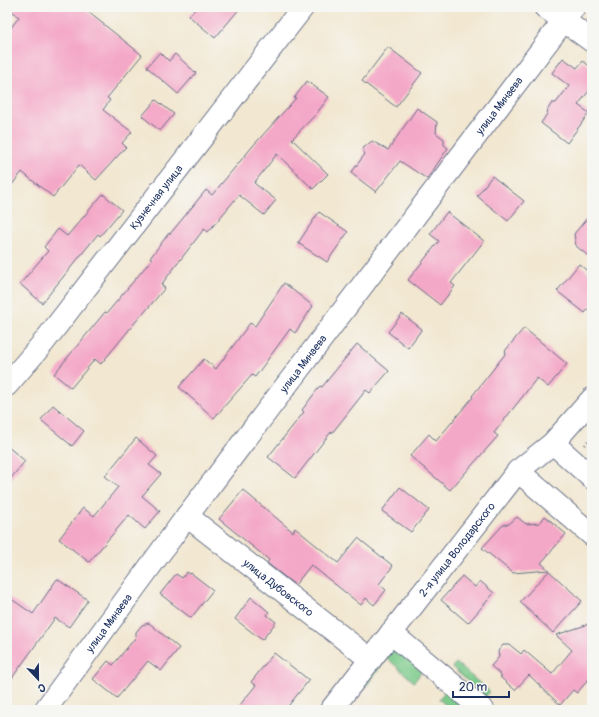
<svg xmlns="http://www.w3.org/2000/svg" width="599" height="717" viewBox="0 0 599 717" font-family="Pangolin,sans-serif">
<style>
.green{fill:#7dcb8b;stroke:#4c7d74}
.building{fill:#f4a8c7}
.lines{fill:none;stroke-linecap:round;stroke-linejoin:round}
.minor-casing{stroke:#666f86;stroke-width:24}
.path{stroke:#666f86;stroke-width:2.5;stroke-dasharray:1 3;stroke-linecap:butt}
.minor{stroke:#fff;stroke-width:22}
.labels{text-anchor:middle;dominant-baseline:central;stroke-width:3;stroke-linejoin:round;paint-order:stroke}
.street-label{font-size:11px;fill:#1b2f5e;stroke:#f6f6f2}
</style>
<rect width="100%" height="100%" fill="#f6f6f2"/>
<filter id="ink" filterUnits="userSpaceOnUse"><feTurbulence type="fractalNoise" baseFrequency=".025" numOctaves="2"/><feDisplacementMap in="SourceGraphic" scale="8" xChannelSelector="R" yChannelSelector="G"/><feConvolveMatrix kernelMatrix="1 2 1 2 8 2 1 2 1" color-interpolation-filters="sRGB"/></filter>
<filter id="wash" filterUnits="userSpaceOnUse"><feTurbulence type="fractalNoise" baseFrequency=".012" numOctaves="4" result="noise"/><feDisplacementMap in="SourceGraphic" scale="16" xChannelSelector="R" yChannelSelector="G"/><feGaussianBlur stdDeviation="0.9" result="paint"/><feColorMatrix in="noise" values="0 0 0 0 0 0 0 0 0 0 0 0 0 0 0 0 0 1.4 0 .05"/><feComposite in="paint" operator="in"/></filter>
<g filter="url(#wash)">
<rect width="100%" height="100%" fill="#f2e7d0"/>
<g class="green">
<path d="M391,650l9,2 21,18 -1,4 -6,8 -27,-24 -26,35 -5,-4z"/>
<path d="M456,663l34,29 -5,5 -33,-30z"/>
<path d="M447,689l27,21h-23l-12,-11z"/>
</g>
<g id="blocks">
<g class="building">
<path d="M7,7h75l60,48 -35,43 3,2 -7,10 29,22 -10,11 4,4 -30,33 -17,-15 -26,32 -31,-25 -15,19v-158l12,-16z"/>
<path d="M197,7h44l-26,31 -26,-22z"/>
<path d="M388,47l34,26 -26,34 -34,-26z"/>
<path d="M160,52l9,9 6,-7 21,19 -18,21 -31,-27z"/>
<path d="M563,58l14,10 6,-7 9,7v19l-14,18 11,8 -22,30 -26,-20 6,-9 1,-5 4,-6h4l13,-17 -17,-13z"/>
<path d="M307,81l22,16 -13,17 -24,25 36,35 -15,15 -36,-35 -23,29 22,17 -12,15 -25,-20 -31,37 -4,-3 -43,56 4,3 -22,26h-1l-41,50 -6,-5 -24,29 -17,-14 51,-62 2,1 45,-54 -2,-1 19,-25 1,1 36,-44 6,5 40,-48 44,-49h-2z"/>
<path d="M156,100l18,14 -14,17 -18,-15z"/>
<path d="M417,108l20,14 -1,11 8,6v6l4,3 -21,31 -27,-18 -24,31 -25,-19 14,-19 -3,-5 10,-8 16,9z"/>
<path d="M492,176l32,25 -16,20 -31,-25z"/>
<path d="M103,194l19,16 -22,26 -2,-2 -56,69 -22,-19 28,-33 -4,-4 14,-18 9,7z"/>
<path d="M319,212l29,20 -21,30 -29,-19z"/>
<path d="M447,212l37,29 -33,42 4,3 -15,19 -32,-25 31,-39 -9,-7z"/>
<path d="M592,212v47l-16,-13 -2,-12z"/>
<path d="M579,264l13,11v29l-7,9 -28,-22z"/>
<path d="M284,283l29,23 -18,27 -5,-4 -35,48 -3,-2 -38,43 -35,-31 25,-28 12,10 34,-46 5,3z"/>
<path d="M402,314l20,15 -14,19 -20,-16z"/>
<path d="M524,328l43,36 -19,23 -11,-9 -43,55 4,3 -48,54 -40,-34 19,-22 7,7 37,-44 -1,-1 34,-43 -1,-2z"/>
<path d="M357,344l32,27 -19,22 -4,-3 -34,43 -1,-1 -36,46 -27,-21 36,-45 -2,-2 18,-24 2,1z"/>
<path d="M53,405l31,26 -12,15 -31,-26z"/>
<path d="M136,438l21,18 -8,9 12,9 -19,22 18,15 -15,18 -16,-14 -40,47 -30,-23 24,-31 11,8 24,-29 -13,-11z"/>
<path d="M7,446l18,15 -18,22z"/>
<path d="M400,487l29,23 -18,22 -29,-21z"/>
<path d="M243,490l50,42 2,-4 43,35 20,-25 35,28 -14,18 7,6 -12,15 -8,-7 -5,7 -50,-40 -16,20 -28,-22 2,-3 -50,-41z"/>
<path d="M545,516l21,18 -25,29 8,7 -36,3 -31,-25 21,-23 6,-1 8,-7 9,7 14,-1z"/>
<path d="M549,571l33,30 -29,32 -33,-31z"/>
<path d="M187,572l3,2 1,-1 22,17 -22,28 -31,-24 16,-20 6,4z"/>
<path d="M462,576l13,11 5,-6 14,12 -26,30 -27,-23z"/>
<path d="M57,579l31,21 -19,27 -14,-9 -48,67v-89l26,18z"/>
<path d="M251,597l18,15 -2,3 9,7 -14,18 -27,-21z"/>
<path d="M149,623l30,25 -18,23 -13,-10 -31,37 -24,-19 15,-18 5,4 23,-28v-5l6,-7z"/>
<path d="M592,623v52l-15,18 -4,-3 -13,15 -31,-30 -14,15 -15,-13 2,-1 -11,-10 8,-9 -1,-6 5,-6h7l11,9 3,-4 28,24 20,-24 -16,-15z"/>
<path d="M274,653l35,27 -24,30h-49l20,-25 -5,-3z"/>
</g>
</g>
</g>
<g filter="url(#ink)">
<use href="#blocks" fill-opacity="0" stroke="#666f86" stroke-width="1"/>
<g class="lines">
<defs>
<g id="minor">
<path d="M545,7l47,34"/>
<path id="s1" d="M7,385l37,-43 259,-335"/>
<path d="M553,443l39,35"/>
<path d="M518,471l74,64"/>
<path id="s2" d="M187,516l183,143"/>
<path d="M391,633l92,77"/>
<path id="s3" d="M45,710l142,-194 387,-509"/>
<path id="s4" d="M331,710l187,-239 35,-28 39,-44"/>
</g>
</defs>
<use href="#minor" class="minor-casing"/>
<path class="path" d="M585,445l7,-9"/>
<use href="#minor" class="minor"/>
</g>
</g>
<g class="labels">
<g class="street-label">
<text stroke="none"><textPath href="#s3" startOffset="756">улица Минаева</textPath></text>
<text stroke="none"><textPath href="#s1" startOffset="240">Кузнечная улица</textPath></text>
<text stroke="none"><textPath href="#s3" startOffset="432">улица Минаева</textPath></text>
<text stroke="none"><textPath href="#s4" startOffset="204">2-я улица Володарского</textPath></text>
<text stroke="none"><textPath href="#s2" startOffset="116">улица Дубовского</textPath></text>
<text stroke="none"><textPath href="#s3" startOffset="108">улица Минаева</textPath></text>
</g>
</g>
<rect width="599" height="717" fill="none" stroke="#f6f6f2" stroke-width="24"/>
<g transform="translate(38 679) rotate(158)" stroke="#f6f6f2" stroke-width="3" paint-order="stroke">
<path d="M0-3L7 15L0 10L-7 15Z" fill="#1b2f5e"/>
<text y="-6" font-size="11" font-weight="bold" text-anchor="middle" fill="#1b2f5e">С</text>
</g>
<path d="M453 691v6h56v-6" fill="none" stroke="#1b2f5e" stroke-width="2"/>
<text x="459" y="691" font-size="12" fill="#1b2f5e" stroke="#f6f6f2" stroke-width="3" paint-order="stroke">20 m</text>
</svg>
